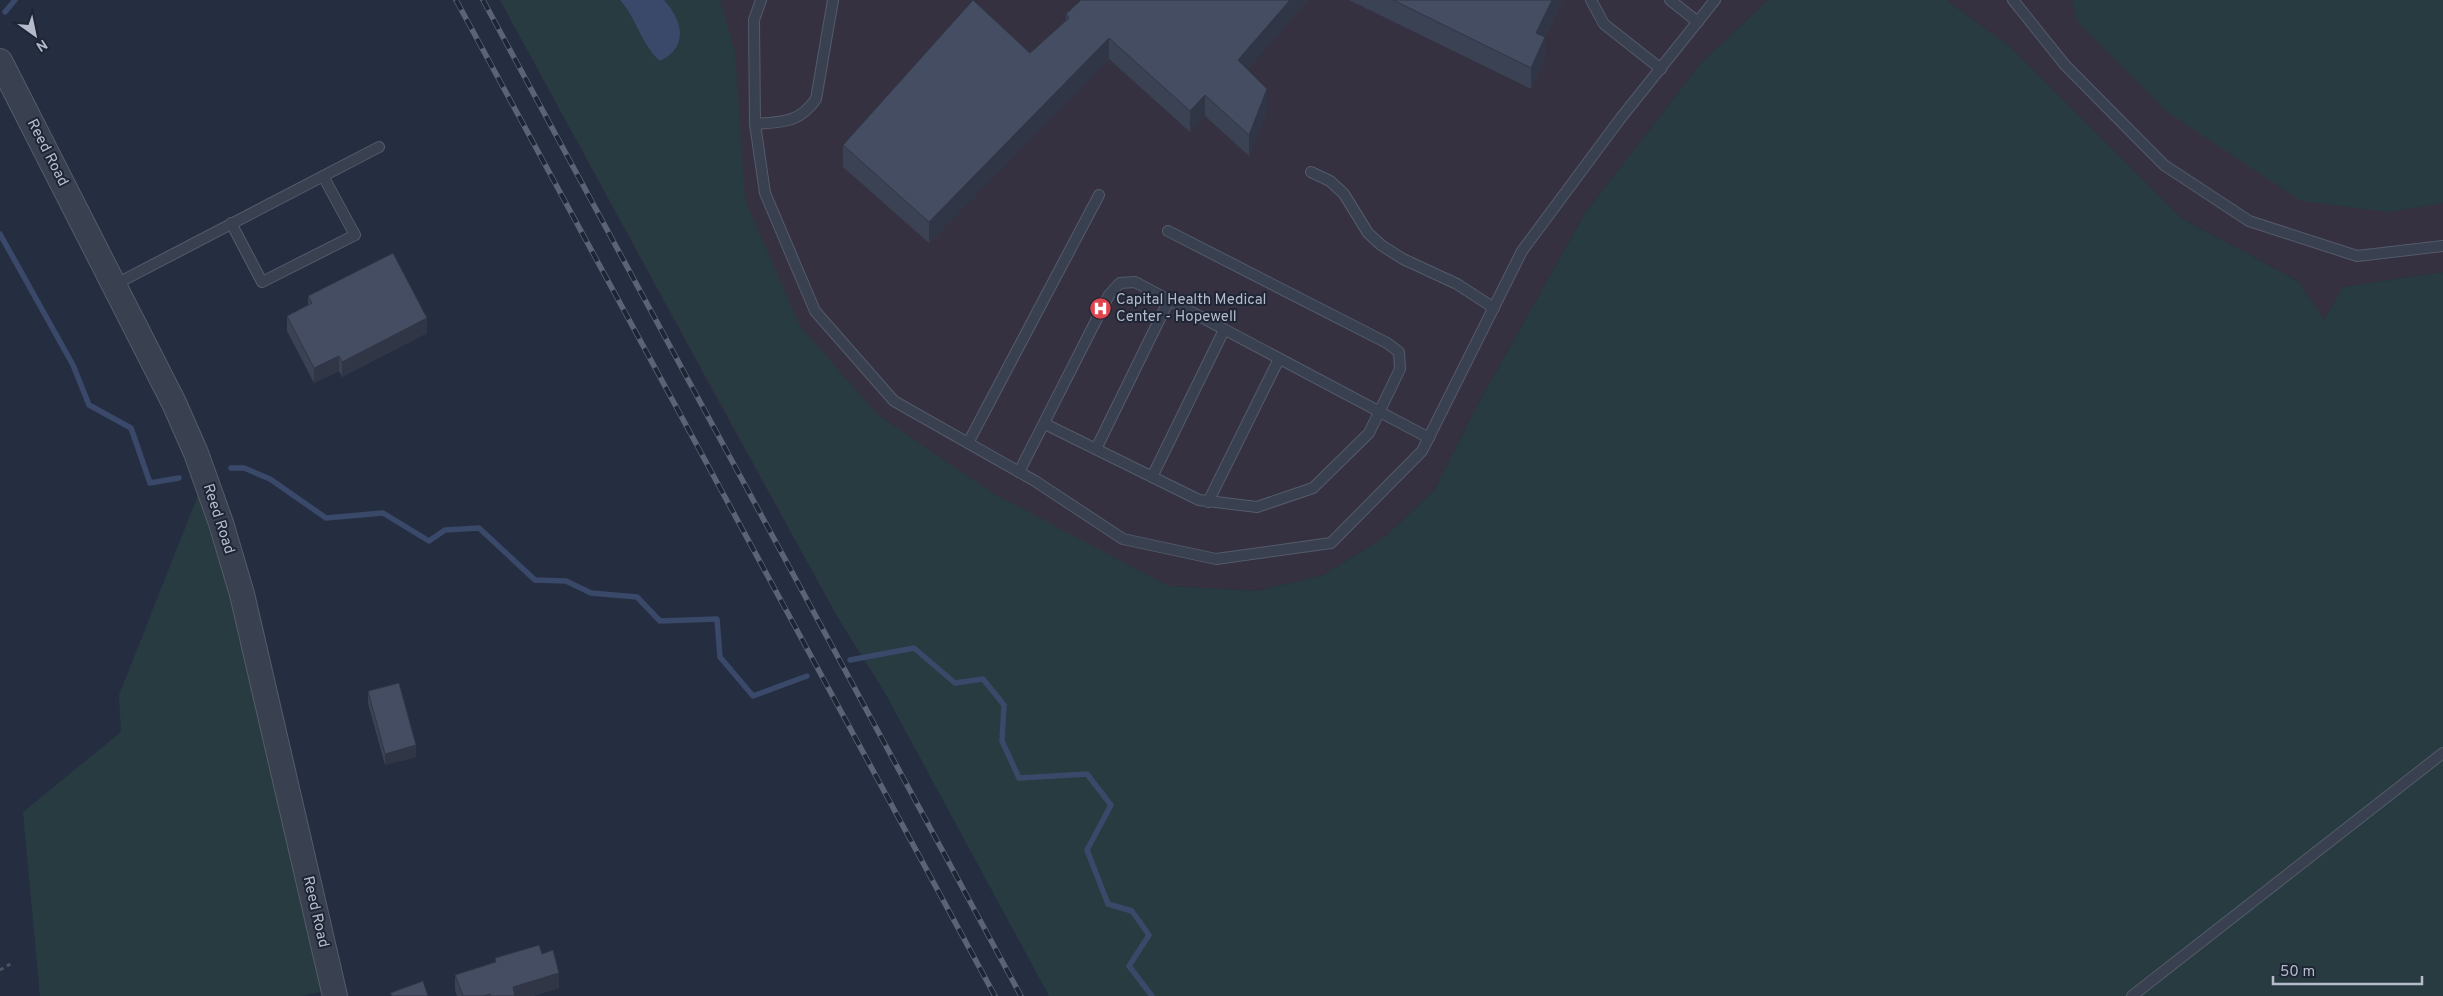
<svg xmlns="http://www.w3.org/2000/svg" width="2443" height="996" viewBox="0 0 2443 996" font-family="Overpass,sans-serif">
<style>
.medical{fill:#353141}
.green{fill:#273b41}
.water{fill:#3a4969}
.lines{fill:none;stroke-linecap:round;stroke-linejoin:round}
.stream{stroke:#3a4969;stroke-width:5.5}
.service-casing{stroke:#545b6a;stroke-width:12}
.tertiary-casing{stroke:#545b6a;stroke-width:26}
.path{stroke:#45585e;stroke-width:3;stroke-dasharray:4 4;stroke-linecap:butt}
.service{stroke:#394050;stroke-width:10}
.tertiary{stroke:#394050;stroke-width:24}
.rail-casing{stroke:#5b6377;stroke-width:5.5}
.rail{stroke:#1e2535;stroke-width:4;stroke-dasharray:11;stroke-linecap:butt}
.wall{fill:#3a4254}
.shaded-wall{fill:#303645}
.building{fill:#444d62;stroke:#303645}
.labels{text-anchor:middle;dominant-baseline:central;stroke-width:4;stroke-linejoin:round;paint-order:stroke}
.street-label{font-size:15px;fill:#b5bbca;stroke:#1e2535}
.poi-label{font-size:15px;fill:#b5bbca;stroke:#1e2535;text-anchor:start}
</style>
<rect width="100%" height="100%" fill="#252d40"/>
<g class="medical">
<path d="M500,0h1268l-66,62 -117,151 -107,191 -43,85 -50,48 -62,38 -67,16 -87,-5 -301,81 -31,-51 -110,-199z"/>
<path d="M1946,0h497v272l-99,15 -20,33 -26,-39 -117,-63 -173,-173z"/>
</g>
<g class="green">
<path d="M500,0h120l21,31 4,12 15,18c29,-14 23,-40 4,-61h56l15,52 10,148 55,126 78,89 116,79 175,92 87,5 67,-16 62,-38 50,-48 43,-85 107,-191 117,-151 66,-62h178l62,45 173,173 117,63 26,39 19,-33 100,-15v724h-1394l-164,-303 -48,-77z"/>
<path d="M2072,0h371v203l-54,9 -88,-11 -135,-90 -89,-90z"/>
<path d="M206,475l124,515 -29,6h-261l-17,-184 98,-80 -2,-37z"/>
</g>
<path class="water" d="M620,0h44c19,21 25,47 -4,61 -19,-17 -23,-42 -40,-61z"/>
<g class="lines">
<g class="stream">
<path d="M5,12l10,-12"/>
<path d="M0,234l73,131 16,40 42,23 19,55 29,-5"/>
<path d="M231,468h13l26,11 56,39 57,-5 46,28 16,-11 34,-2 56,52 31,1 25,12 46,4 23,24 57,-2 3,38 33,39 54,-20"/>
<path d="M850,660l64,-12 41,35 28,-4 21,26 -2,36 17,37 68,-4 24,31 -24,45 21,54 24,7 17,24 -20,31 23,30"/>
</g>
<defs>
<g id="service">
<path d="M761,0l-7,20 1,104 10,69 50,118 79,90 141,80 88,58 93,20 115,-16 91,-92 100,-200 98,-132 95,-119"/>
<path d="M1591,0l13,24 57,45"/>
<path d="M1670,0l28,22"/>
<path d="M2013,0l52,65 99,100 85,56 108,35 86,-10"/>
<path d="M755,124c28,-2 44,-1 61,-25l17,-99"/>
<path d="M1311,172l19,9 14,13 24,39 13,12 22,14 54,25 37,24"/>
<path d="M231,223l31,59 93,-47 -32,-59"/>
<path d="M114,285l265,-138"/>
<path d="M1045,424l154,76 58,7 56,-19 56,-55 31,-64 -1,-17 -12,-9 -219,-112"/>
<path d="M968,443l131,-248"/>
<path d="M1096,449l73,-149"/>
<path d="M1019,472l90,-177 11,-12 15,-1 294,156"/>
<path d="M1152,477l72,-147"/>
<path d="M1208,502l71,-143"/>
<path d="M2132,996l311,-243"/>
</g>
<path id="tertiary" d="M0,61l174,342 22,50 25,70 21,71 93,402"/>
</defs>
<use href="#service" class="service-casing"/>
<use href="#tertiary" class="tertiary-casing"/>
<path class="path" d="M0,970l12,-7"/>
<use href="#service" class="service"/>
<use href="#tertiary" class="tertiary"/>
<defs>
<g id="rail">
<path d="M456,0l539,996"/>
<path d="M483,0l538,996"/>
</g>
</defs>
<use href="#rail" class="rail-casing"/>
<use href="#rail" class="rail"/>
</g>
<g class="wall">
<path d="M1081,0h227l-61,70 20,41 -18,45 -44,-40 -15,16 -81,-73 -180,184 -86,-76v-22l187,-92 36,-32v-7z"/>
<path d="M1349,0h214l-18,37v21l-14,31z"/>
<path d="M308,296l119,37 -85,44 -3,-6 -25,12 -27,-52v-15l21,-11z"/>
<path d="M368,691l48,66 -31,8 -17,-62z"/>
<path d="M542,954l17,34 -26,8h-76l-2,-6v-15l40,-13v-4z"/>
</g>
<g class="shaded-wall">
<path d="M1290,0h18l-70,81v-21z"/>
<path d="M1552,0h11l-27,54v-21z"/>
<path d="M1545,37v21l-14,31v-21z"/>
<path d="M1109,38v21l-180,184v-21z"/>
<path d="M1267,89v22l-18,45v-21z"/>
<path d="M1205,95v21l-15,16v-21z"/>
<path d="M427,318v15l-85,44v-15z"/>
<path d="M339,356v15l-25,12v-15z"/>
<path d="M416,745v12l-31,8v-11z"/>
<path d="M559,973v15l-26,8h-20v-9z"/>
</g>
<g class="building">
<path d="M973,0l57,53 39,-35 -3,-4 15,-14h209l-52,60 29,29 -18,46 -44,-40 -15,16 -81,-73 -180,184 -86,-77z"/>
<path d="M1393,0h159l-16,33 9,4 -14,31z"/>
<path d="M393,253l34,65 -85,44 -3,-6 -25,12 -27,-52 25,-13 -4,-7z"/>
<path d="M399,683l17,62 -31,9 -17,-63z"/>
<path d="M539,945l3,9 11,-4 6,23 -46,14 2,9h-24l-1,-2 -7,2h-20l-8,-21 41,-13 -1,-4z"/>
<path d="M423,981l5,15h-36l-2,-3z"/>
</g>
<defs>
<symbol id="hospital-disc" viewBox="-11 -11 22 22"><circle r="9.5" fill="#e0444e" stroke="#1e2535"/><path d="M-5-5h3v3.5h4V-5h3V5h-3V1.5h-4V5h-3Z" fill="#fff"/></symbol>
</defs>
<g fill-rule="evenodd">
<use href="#hospital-disc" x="1088" y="296" width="25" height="25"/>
</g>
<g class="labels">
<g class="street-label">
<text transform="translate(47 153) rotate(63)">Reed Road</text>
<text transform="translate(218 519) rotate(72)">Reed Road</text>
<text transform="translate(315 912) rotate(77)">Reed Road</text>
</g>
<g class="poi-label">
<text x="1116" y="300">Capital Health Medical<tspan x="1116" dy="17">Center - Hopewell</tspan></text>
</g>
</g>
<g transform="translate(35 35) rotate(147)" stroke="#1e2535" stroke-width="4" paint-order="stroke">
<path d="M0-4L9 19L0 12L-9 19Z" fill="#b5bbca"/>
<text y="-8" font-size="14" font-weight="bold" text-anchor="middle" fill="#b5bbca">N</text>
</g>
<path d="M2273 976v8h149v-8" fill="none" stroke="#b5bbca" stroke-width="2.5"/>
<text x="2280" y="976" font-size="15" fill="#b5bbca" stroke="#1e2535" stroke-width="4" paint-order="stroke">50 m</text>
</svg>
